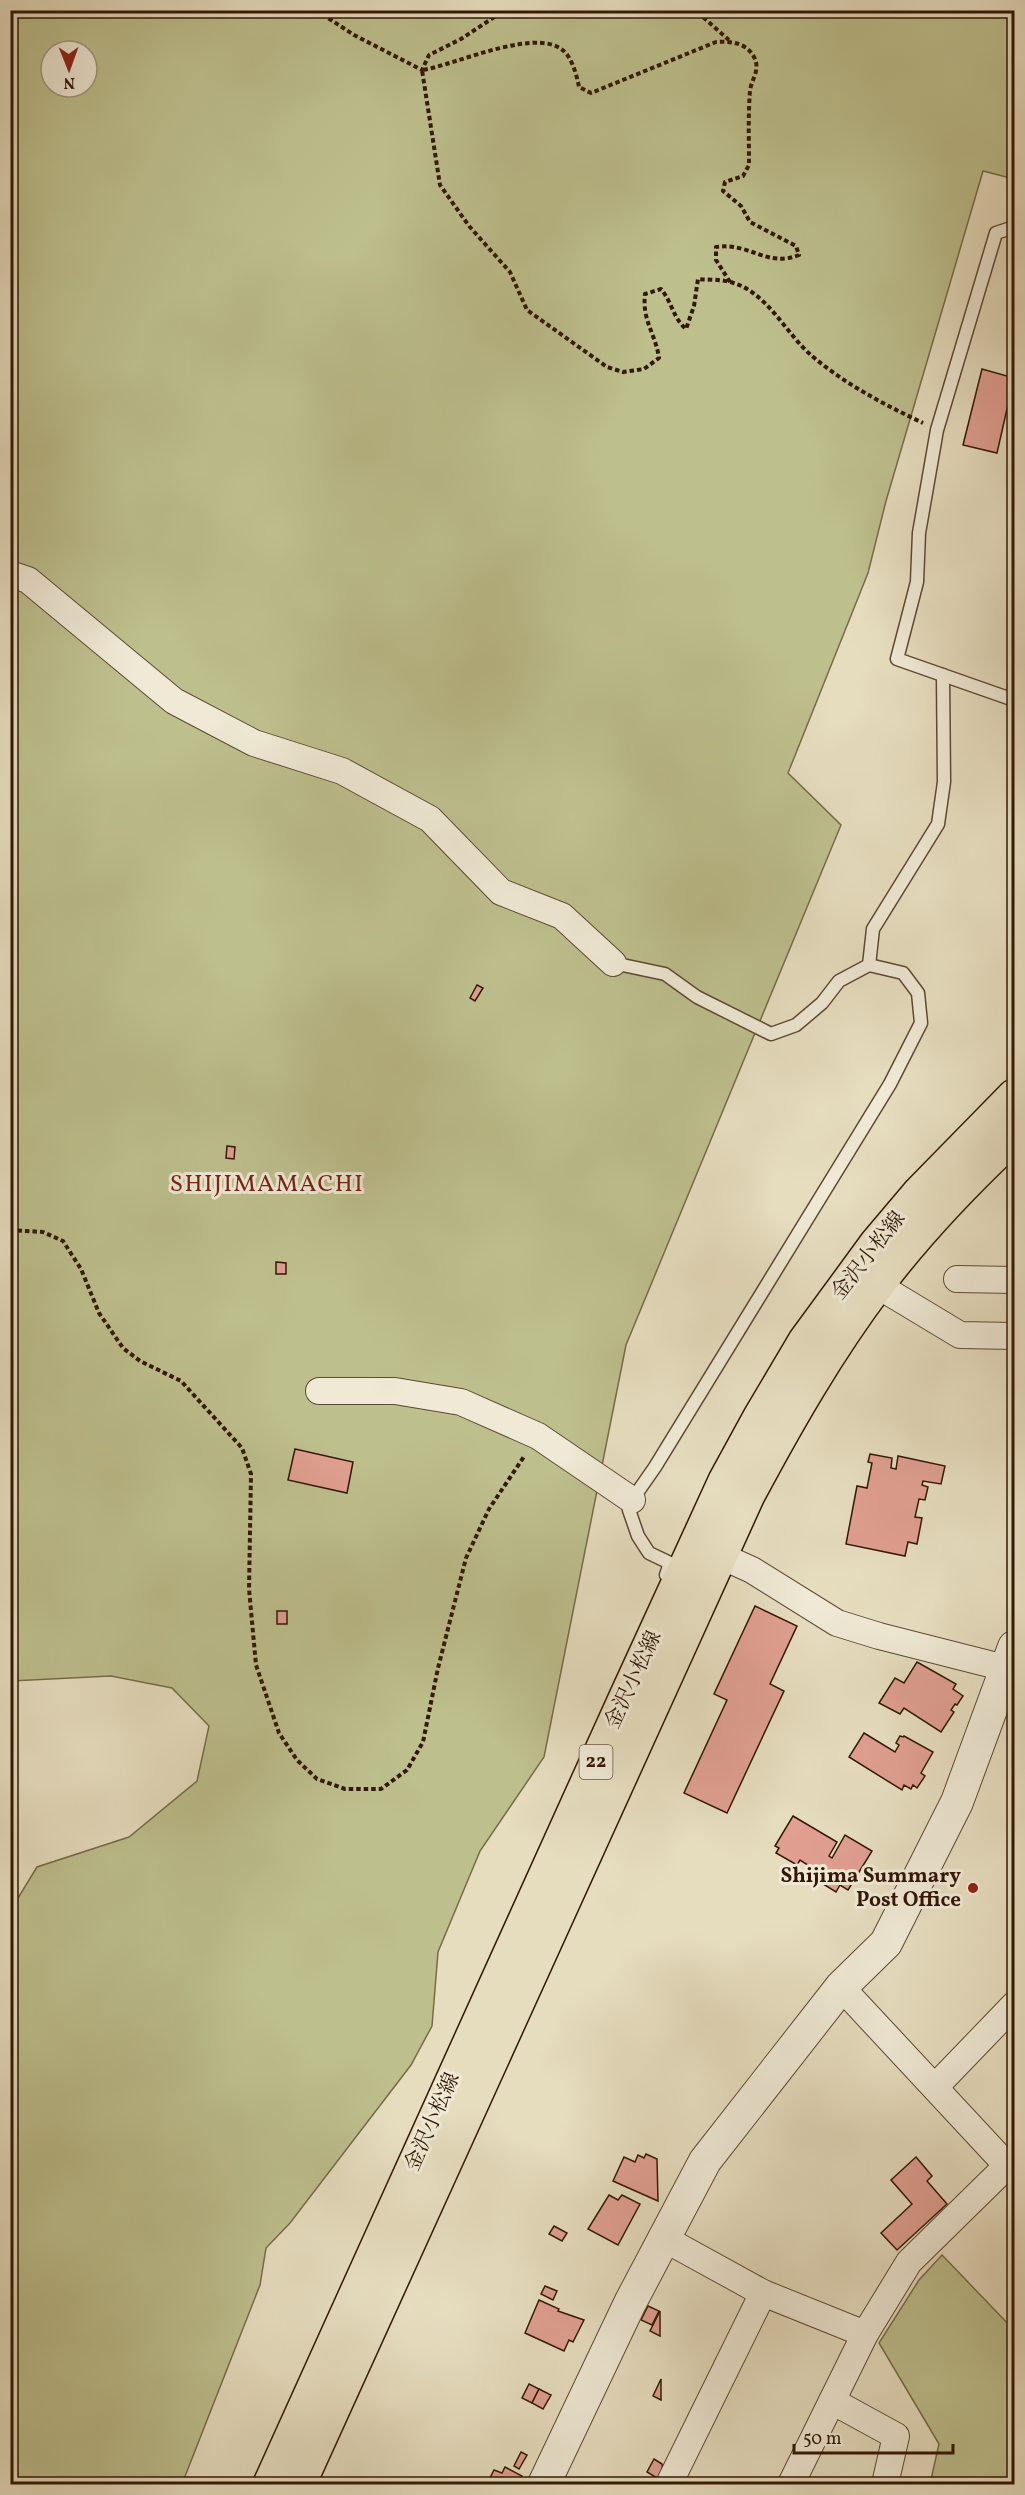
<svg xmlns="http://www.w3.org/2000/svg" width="1025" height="2495" viewBox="0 0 1025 2495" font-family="Vollkorn,'Noto Serif JP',serif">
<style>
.green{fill:#bdbf8d;stroke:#786b48;stroke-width:1.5;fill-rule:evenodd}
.building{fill:#e09f91;stroke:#331704;stroke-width:1.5}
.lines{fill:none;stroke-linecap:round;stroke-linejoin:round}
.service-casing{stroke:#604833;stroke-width:15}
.minor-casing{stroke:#604833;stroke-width:28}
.tertiary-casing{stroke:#604833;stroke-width:34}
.primary-casing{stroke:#331704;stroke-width:36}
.path{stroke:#331704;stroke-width:4;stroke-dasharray:4.5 3;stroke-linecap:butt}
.service{stroke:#efe9d5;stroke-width:12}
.minor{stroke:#efe9d5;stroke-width:26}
.tertiary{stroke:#efe9d5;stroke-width:32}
.primary{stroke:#e6ddbf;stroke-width:33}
.poi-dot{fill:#8f2418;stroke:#efe9d5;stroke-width:2}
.labels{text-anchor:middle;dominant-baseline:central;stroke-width:6;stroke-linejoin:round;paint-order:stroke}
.shield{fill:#efe9d5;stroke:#6b5643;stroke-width:1.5}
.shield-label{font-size:20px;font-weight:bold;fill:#331704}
.street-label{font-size:21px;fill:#331704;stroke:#efe9d5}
.poi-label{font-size:21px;font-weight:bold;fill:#331704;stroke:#efe9d5;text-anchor:end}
.quarter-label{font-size:24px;letter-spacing:1.5px;fill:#7a1f14;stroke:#efe9d5}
</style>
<rect width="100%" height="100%" fill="#e6ddbf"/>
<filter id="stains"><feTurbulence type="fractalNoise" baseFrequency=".00333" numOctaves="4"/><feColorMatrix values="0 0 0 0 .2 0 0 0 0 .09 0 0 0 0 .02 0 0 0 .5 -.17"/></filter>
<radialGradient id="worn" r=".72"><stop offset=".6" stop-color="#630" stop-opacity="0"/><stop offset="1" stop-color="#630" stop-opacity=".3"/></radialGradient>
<g class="green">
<path d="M11,11h1003v168l-31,-8 -97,330 -18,72 -80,200 53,52 -215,520 -82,412 -64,94 -42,101 -6,74 -21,39 -121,158 -24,25 -6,37 -78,199h-171l-1,-573 27,-44 92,-30 68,-56 12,-55 -37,-38 -61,-12 -100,5zM51,51h36v36h-36z"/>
<path d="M942,2255l72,75v154h-84l9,-40 -60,-101 40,-63z"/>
</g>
<g class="building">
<path d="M982,369l32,9 -17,75 -34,-8z"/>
<path d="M477,985l6,3 -8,13 -5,-3z"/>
<path d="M227,1146l8,1 -1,12 -8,-1z"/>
<path d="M276,1262l10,1v11h-10z"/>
<path d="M295,1449l58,13 -6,31 -59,-13z"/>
<path d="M870,1454l22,4 -1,10 5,1 2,-13 47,10 -4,18 -18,-3 -1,4 6,2 -3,13 -6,-1 -4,18 7,1 -5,26 -9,-2 -3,14 -59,-12 11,-58 10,2 5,-25 -4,-1z"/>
<path d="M755,1606l42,20 -27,58 14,7 -57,122 -43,-20 43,-93 -13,-6z"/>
<rect x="277" y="1611" width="10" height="13"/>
<path d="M917,1662l39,22 -3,5 10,7 -6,9 -2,-1 -4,6 3,2 -13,20 -37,-24 -4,6 -21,-11 16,-25 9,5z"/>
<path d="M864,1733l31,19 4,-7 -3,-2 4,-7 3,1 1,-1 29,16 -12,21 4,3 -8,12 -4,-3 -2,4 -7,-4 -2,5 -53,-33z"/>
<path d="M793,1816l44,26 -8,14 3,2 13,-23 27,16 -24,39 -8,-5 -4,7 -29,-18 4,-7 -11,-7 -3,5 -21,-12 3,-5 -4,-2z"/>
<path d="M646,2154l11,5 1,42 -45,-20 11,-24 11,5 3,-7 6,3z"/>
<path d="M916,2157l16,19 -5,5 20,23 -50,46 -16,-17 31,-29 -21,-24z"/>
<path d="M609,2195l9,5 4,-5 18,9 -22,41 -30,-16z"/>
<path d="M554,2226l13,7 -5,8 -13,-7z"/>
<path d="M545,2286l12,5 -4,9 -12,-6z"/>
<path d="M539,2300l20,9 -1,2 26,9 -11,22 -4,-2 -5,11 -39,-18z"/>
<path d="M648,2306l11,5 -7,14 -11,-5z"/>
<path d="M660,2311v25l-10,-5z"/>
<path d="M661,2379v21l-8,-4z"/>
<path d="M529,2384l10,5 -7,14 -10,-5z"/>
<path d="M539,2389l12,6 -8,14 -11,-6z"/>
<path d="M521,2452l6,3 -8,14 -5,-3z"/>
<path d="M654,2459l8,5 1,9 -3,7 -13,-8z"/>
<path d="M505,2467l17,9 -4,8h-31l7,-14 8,3z"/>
</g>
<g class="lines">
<defs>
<g id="service">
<path d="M1014,227l-18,6 -59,197 -18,103 -2,49 -20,77 117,41"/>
<path d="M613,963l52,11 32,23 74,37 25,-9 26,-22 17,-22 30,-16 34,8 15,20 3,30 -31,61 -235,383 -23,33 -3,10 9,26 11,17 21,10 -4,12"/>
<path d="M869,965l4,-36 65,-105 6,-42 -1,-107"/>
</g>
<g id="minor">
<path d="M10,574l18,6 146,121 80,42 88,28 88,48 71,73 61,24 51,47"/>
<path d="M957,1279l57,1"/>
<path d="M877,1285l83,50 54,1"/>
<path d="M319,1391h76l66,11 77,34 94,64"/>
<path d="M721,1556l31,14 85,53 42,13 126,32"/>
<path d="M841,1987l173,186"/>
<path d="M936,2086l78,-81"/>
<path d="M663,2238l100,55 102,41"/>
<path d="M832,2401l64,35 -11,48"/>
<path d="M669,2484l94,-191"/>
<path d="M791,2484l74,-150 44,-72 105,-103"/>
</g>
<path id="tertiary" d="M544,2484l86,-181 75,-142 136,-174 45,-44 71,-141 57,-155"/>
<g id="primary">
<path d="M270,2484l355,-785 100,-218 35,-64 45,-76 71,-97 44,-52 94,-96"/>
<path d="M299,2484l449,-989c39,-73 80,-145 130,-211 40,-53 88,-103 136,-148"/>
</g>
</defs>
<use href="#service" class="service-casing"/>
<use href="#minor" class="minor-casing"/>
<use href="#tertiary" class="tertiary-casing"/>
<use href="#primary" class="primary-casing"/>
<g class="path">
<path d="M316,10l38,25 68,35 7,-15 32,-16 44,-29"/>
<path d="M701,10l3,8 25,22"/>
<path d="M730,282l-14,-22v-13c34,-5 50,21 83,8l-3,-9 -46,-24 -9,-16 -18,-15 2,-9 18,-6 6,-11c0,-24 -1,-50 1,-74 1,-11 10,-20 5,-32 -7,-16 -23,-18 -39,-17l-125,51 -12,-6c-2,-10 -5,-22 -11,-31 -22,-35 -114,10 -146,14l18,115 29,41 41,46 17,38 80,57 16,5 21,-3 15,-11c-4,-26 -17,-37 -14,-64l16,-5c11,13 12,29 25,40l8,-23 4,-27c10,1 22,0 32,3 37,9 55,51 82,74 33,28 71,48 111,67"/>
<path d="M10,1230l33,2 20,9 18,28 18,44 24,35 17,13 41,20 61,67 9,26 -2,115 7,76 23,68 18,27 20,19 28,10h36l26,-19 16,-28 15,-74 28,-110 23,-49 36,-54"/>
</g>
<use href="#service" class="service"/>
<use href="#minor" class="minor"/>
<use href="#tertiary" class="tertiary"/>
<use href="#primary" class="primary"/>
</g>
<circle class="poi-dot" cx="973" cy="1888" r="6"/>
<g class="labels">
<rect class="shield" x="579.5" y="1745" width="33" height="34" rx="4.5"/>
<g class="shield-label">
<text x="596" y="1762">22</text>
</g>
<g class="street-label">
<text transform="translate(869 1256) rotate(-52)">金沢小松線</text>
<text transform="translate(634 1680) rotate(-65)">金沢小松線</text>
<text transform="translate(433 2122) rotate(-66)">金沢小松線</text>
</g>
<g class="poi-label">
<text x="961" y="1876">Shijima Summary<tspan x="961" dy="24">Post Office</tspan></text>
</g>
<g class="quarter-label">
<text x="267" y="1185">SHIJIMAMACHI</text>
</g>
</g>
<rect width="1025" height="2495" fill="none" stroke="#e6ddbf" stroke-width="36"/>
<rect x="12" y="12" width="1001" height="2471" fill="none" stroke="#331704" stroke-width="3"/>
<rect x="18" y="18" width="989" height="2459" fill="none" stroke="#331704" stroke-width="1.5"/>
<g transform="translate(69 69) rotate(179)"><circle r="28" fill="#efe9d5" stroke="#a49581" stroke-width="1.5"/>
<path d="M0-4.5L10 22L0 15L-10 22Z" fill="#8f2418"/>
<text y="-9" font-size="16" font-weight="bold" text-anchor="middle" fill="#331704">N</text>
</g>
<path d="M794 2444v9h159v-9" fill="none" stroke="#331704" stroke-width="3"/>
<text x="803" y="2444" font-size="18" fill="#331704" stroke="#efe9d5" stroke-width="4.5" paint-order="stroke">50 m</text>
<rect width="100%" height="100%" filter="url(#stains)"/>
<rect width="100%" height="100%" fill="url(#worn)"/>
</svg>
